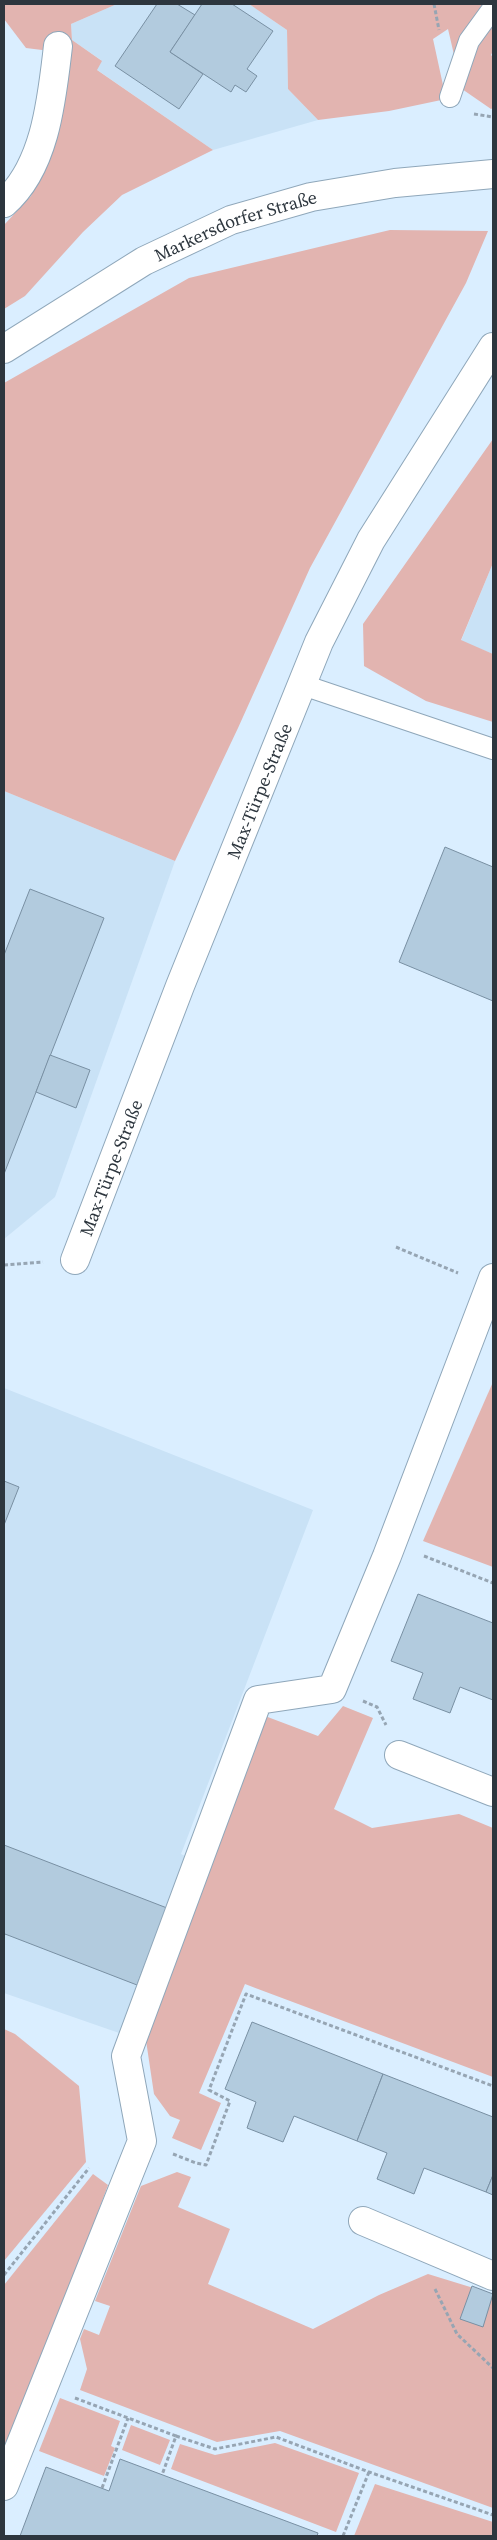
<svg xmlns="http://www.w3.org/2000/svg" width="497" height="2540" viewBox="0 0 497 2540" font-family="'Source Serif 4',serif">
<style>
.built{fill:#c9e2f6}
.green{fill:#e2b4b0}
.building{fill:#b2cbde;stroke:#7990a3}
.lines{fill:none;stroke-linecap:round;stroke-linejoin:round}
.lane-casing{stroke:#8fa7ba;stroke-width:22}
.street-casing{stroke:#8fa7ba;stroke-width:30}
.secondary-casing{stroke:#8fa7ba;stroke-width:30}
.path{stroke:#96a5b3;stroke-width:3;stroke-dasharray:4 2.5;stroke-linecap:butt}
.lane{stroke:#fff;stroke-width:20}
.street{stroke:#fff;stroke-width:28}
.secondary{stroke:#fff;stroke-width:28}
.labels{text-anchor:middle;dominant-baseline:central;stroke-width:4;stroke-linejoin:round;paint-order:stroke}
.street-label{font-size:18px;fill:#2d363e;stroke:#f4f9fd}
</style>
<rect width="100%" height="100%" fill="#daeeff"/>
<g class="built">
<path d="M117,4h132l38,26 1,59 30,31 -105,30 -117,-81 5,-9 -29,-20 -1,-16z"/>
<path d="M493,563v91l-32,-13z"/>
<path d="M4,791l171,70 -120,336 -51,42z"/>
<path d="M4,1388l309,122 -132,344 8,4 -67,176 -118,-41z"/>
</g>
<g class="green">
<path d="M4,4h113l-46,20 1,16 30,21 -5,9 116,80 -91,45 -39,37 -58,64 -21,13v-84l27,-29 21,-53 20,-102 -30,9 -16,-2 -22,-29z"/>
<path d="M249,4h244v47l-2,4 2,2v51l-2,1 -29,-20 -14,-60 -15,10 13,60 -57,12 -71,9 -30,-31 -1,-59z"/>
<path d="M390,230l98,1 -22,52 -156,285 -72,160 -63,133 -171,-70v-408l185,-105z"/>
<path d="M493,439v124l-32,77 32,14v68l-67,-21 -62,-35 -1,-42z"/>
<path d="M493,1382v185l-70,-26z"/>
<path d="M343,1706l30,12 -39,91 38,19 87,-14 34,14v249l-248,-93 -46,109 22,10 -20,47 -29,-12 8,-18 -10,-4 -16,-22 -10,-67 121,-311 53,20z"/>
<path d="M4,2029l11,5 64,52 7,76 -82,99z"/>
<path d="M177,2172l14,5 -13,30 52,22 -22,55 105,45 66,-34 49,-21 65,20v214l-213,-77 -63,11 -137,-52 7,-21 -7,-30 4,-10 15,6 11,-29 -15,-5 46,-115z"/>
<path d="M93,2174l15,11 -104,282v-182z"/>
<path d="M60,2398l60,23 -9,25 4,2 -11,28 -65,-25z"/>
<path d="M131,2425l39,15 -10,25 -38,-15z"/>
<path d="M275,2443l84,30 -23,59 -165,-63 9,-25 35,11z"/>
<path d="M375,2484l118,38v14h-139z"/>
</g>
<g class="building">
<path d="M157,4h20l18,11 -25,37 33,22 -24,35 -64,-43z"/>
<path d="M202,4h30l41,27 -26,38 10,7 -11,16 -11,-7 -4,7 -61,-40z"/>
<path d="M445,847l48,20v134l-94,-39z"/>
<path d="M30,889l74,29 -100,256v-219z"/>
<path d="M50,1055l40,15 -14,38 -40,-16z"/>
<path d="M4,1481l15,6 -15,38z"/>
<path d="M418,1594l75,29v77l-33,-13 -10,26 -37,-14 10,-26 -32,-12z"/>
<path d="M4,1845l163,63 -30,77 -132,-51 -1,3z"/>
<path d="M252,2022l131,52 -26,67 -63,-25 -11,26 -36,-14 9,-26 -31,-13z"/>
<path d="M383,2074l110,43v58l-7,17 -62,-24 -10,26 -37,-15 10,-26 -30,-12z"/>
<path d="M493,2175v20l-7,-3z"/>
<path d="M472,2286l21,8 -10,33 -23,-8z"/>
<path d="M120,2459l198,74 -1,3h-297l26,-69 63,24z"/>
</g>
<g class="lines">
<defs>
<g id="lane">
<path d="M450,97l19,-56 24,-33"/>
<path d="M300,684l193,65"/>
</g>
<g id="street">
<path d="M4,203c42,-36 48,-106 54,-157"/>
<path id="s1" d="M75,1260l105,-274 139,-344 52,-102 122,-193"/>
<path d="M399,1755l94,37"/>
<path d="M363,2221l130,55"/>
<path d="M4,2486l138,-345 -16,-85 132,-356 74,-11 55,-133 106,-278"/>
</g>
<g id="secondary">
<path id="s2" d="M4,349l140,-88 87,-41 80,-23 84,-14 98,-9"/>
</g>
</defs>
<use href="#lane" class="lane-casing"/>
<use href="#street" class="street-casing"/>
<use href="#secondary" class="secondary-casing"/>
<g class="path">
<path d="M434,4l5,26"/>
<path d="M474,114l19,3"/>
<path d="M396,1247l62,26"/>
<path d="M4,1265l39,-3"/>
<path d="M424,1556l69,27"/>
<path d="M363,1701l14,6 9,18"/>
<path d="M173,2154l23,9 10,2 24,-64 -21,-11 37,-96 247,92"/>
<path d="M4,2275l85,-107"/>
<path d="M435,2289l22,45 36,34"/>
<path d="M75,2398l101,38 -14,39"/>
<path d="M176,2436l39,13 61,-12 93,35 124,43"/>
<path d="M102,2488l26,-70"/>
<path d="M343,2536l26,-64"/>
</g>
<use href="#lane" class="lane"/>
<use href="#street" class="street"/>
<use href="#secondary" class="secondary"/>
</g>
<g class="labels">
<g class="street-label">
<text stroke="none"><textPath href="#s2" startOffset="264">Markersdorfer Straße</textPath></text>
<text stroke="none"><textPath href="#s1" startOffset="504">Max-Türpe-Straße</textPath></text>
<text stroke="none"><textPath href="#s1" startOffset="99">Max-Türpe-Straße</textPath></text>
</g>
</g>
<rect width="497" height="2540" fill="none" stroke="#2d363e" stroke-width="10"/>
</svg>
